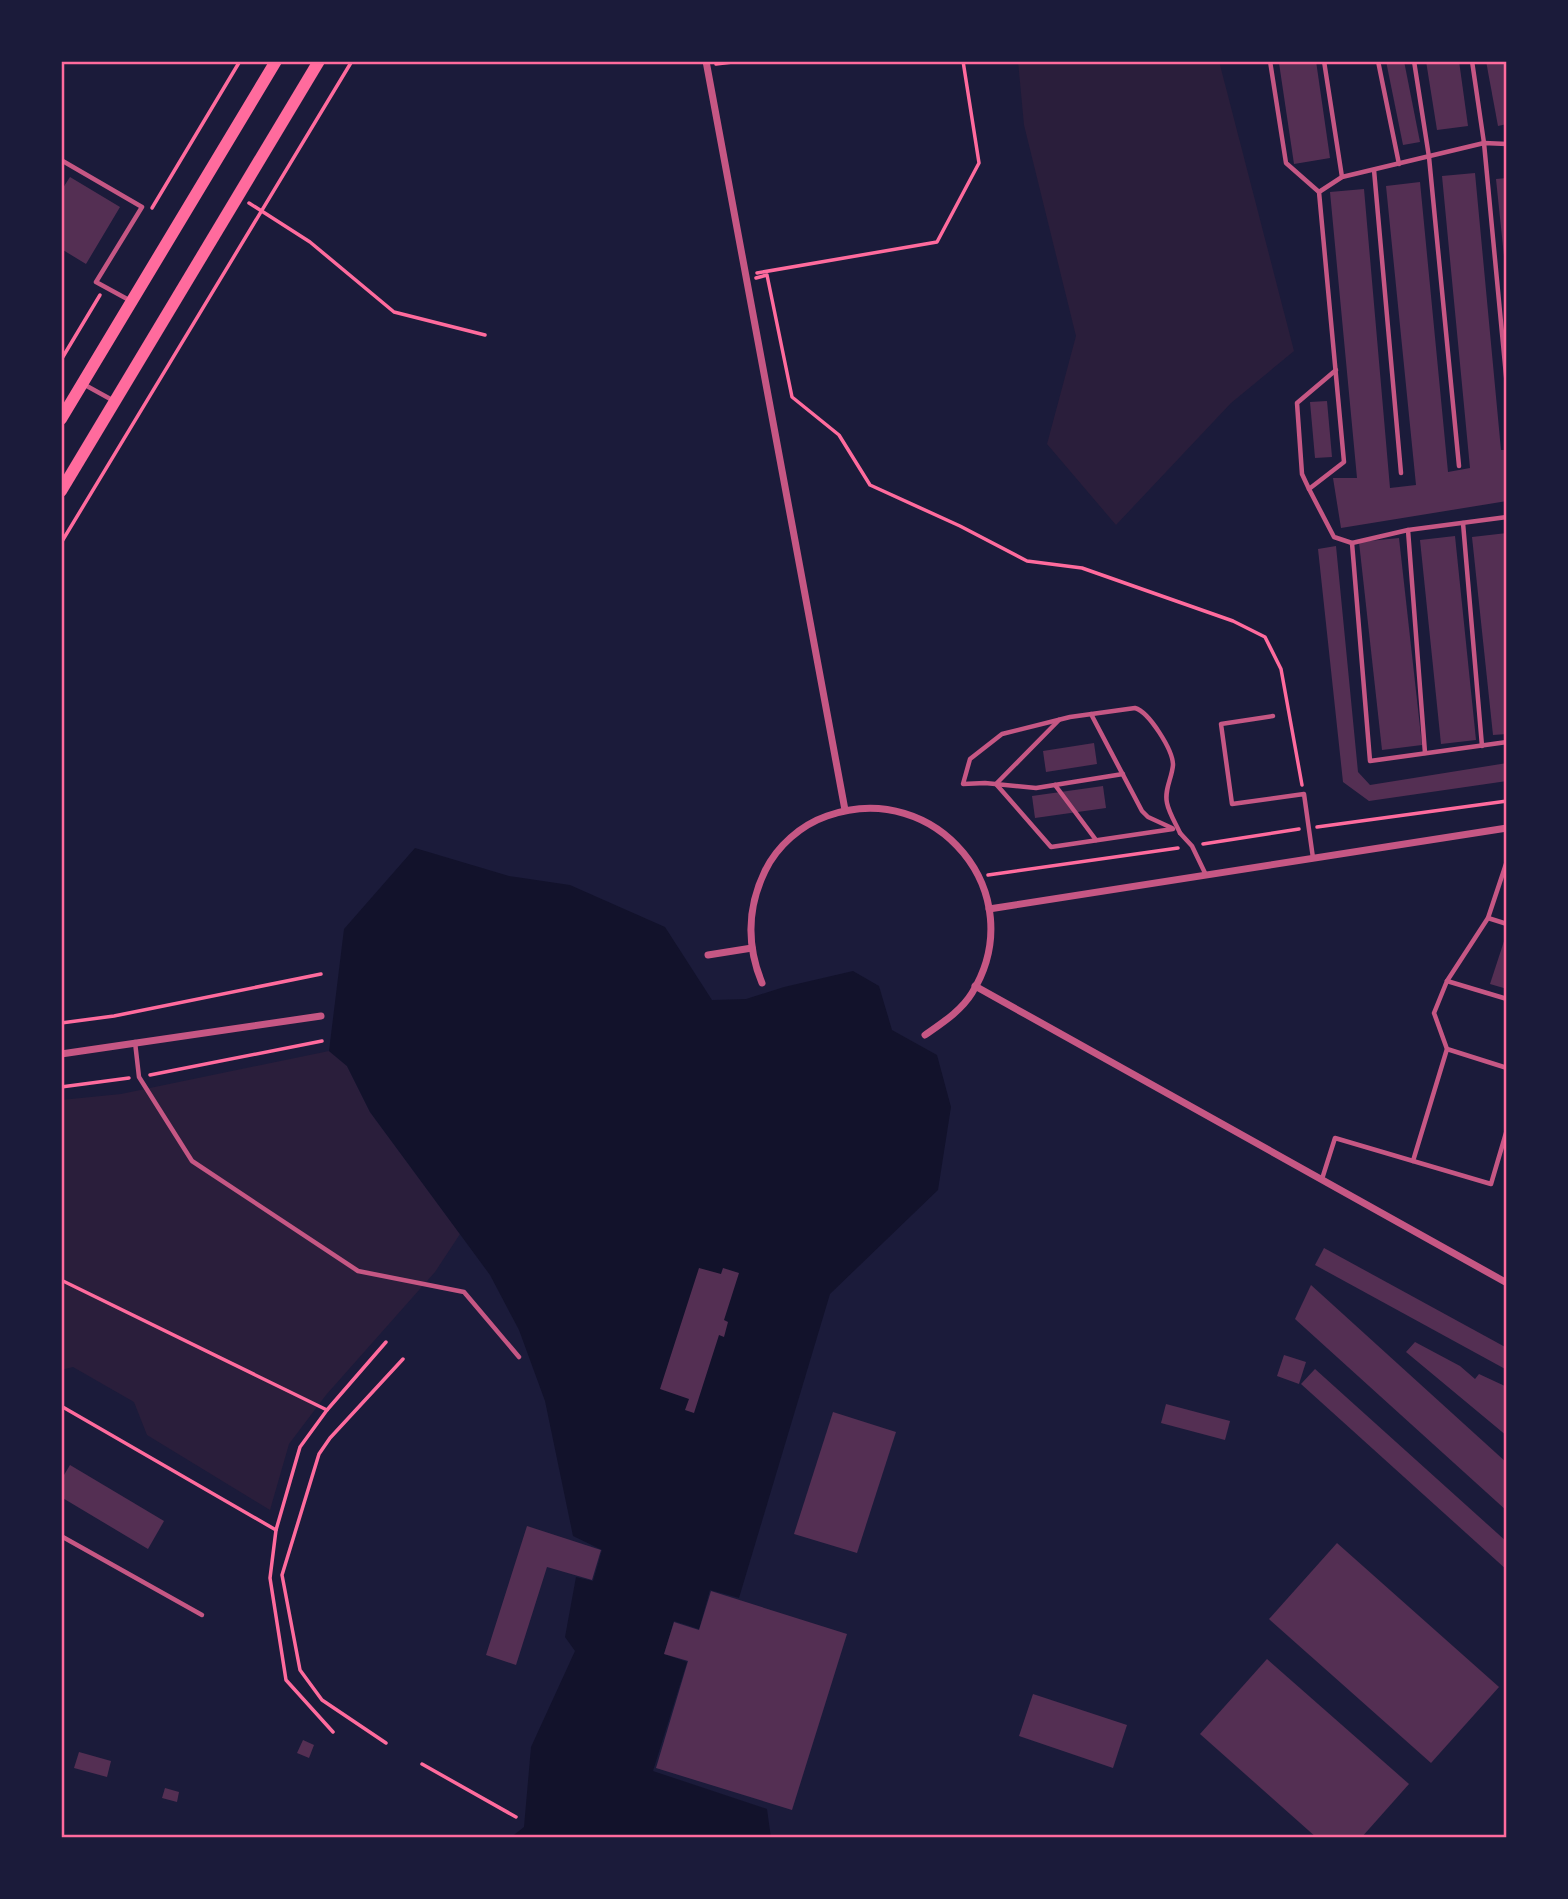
<svg xmlns="http://www.w3.org/2000/svg" width="1568" height="1899" viewBox="0 0 1568 1899" font-family="'Fira Sans Condensed',sans-serif">
<style>
.green{fill:#2a1e3b}
.water{fill:#12122b}
.building{fill:#542f53}
.lines{fill:none;stroke-linecap:round;stroke-linejoin:round}
.path{stroke:#ff6b9d;stroke-width:3.5}
.service{stroke:#c65784;stroke-width:4.5}
.minor{stroke:#c65784;stroke-width:7}
.secondary{stroke:#ff6b9d;stroke-width:12}
.neatline{fill:none;stroke:#ff6b9d;stroke-width:2.5}
</style>
<rect width="100%" height="100%" fill="#1b1b3a"/>
<g class="green">
<path d="M1018,61h201l75,290 -63,52 -115,122 -69,-81 29,-108 -52,-211z"/>
<path d="M329,1051l18,15 23,46 90,122 -25,38 -109,123 -37,49 -19,66 -123,-75 -13,-33 -61,-35 -12,3v-270l60,-6z"/>
</g>
<path class="water" d="M415,848l94,28 61,9 95,42 47,73 34,-1 38,-12 69,-16 26,15 13,44 45,25 14,52 -13,83 -108,104 -91,304 -29,-8 -11,39 -25,-8 -10,33 23,8 -34,109 114,38 4,29h-261l14,-11 7,-80 44,-96 -10,-14 11,-60 17,4 9,-31 -29,-14 -28,-135 -26,-71 -29,-55 -120,-163 -23,-46 -18,-15 15,-122z"/>
<g class="building">
<path d="M1290,61h26l14,97 -36,6 -15,-101z"/>
<path d="M1386,61h18l16,81 -17,3z"/>
<path d="M1426,61h33l9,65 -31,4z"/>
<path d="M1486,61h18l3,14v49l-9,2z"/>
<path d="M1475,173l26,277h6v51l-166,27 -8,-50h24l-27,-286 34,-3 26,299 26,-3 -30,-299 34,-4 28,290 22,-4 -28,-292z"/>
<path d="M70,177l50,30 -34,57 -23,-14 -2,4v-63z"/>
<path d="M1507,178v87l-2,1 -9,-87z"/>
<path d="M1327,401l5,56 -17,1 -5,-56z"/>
<path d="M1507,533v201l-14,1 -21,-198z"/>
<path d="M1455,536l21,204 -35,4 -21,-204z"/>
<path d="M1399,538l23,207 -40,5 -23,-208z"/>
<path d="M1336,546l22,226 12,13 137,-22v18l-138,20 -26,-19 -25,-233z"/>
<path d="M1094,743l3,21 -51,8 -3,-21z"/>
<path d="M1103,786l3,22 -71,10 -3,-22z"/>
<path d="M1507,932v57l-17,-5z"/>
<path d="M1324,1248l183,100v22l-192,-105z"/>
<path d="M699,1268l22,6 2,-6 16,5 -15,47 4,2 -4,15 -5,-2 -25,78 -9,-3 4,-11 -29,-10z"/>
<path d="M1311,1285l196,178v48l-212,-192z"/>
<path d="M1415,1342l45,24 15,13 4,-5 28,13v49l-101,-84z"/>
<path d="M1284,1355l22,7 -7,22 -22,-8z"/>
<path d="M1315,1369l192,173v28l-206,-186z"/>
<path d="M1166,1404l64,17 -5,19 -64,-17z"/>
<path d="M833,1412l63,20 -39,121 -63,-19z"/>
<path d="M70,1465l94,56 -16,28 -87,-52v-17z"/>
<path d="M527,1526l74,24 -9,30 -45,-13 -31,98 -30,-10z"/>
<path d="M1337,1543l162,144 -68,76 -162,-144z"/>
<path d="M711,1591l136,43 -55,176 -136,-42 32,-107 -24,-7 10,-32 25,8z"/>
<path d="M1267,1659l142,125 -48,54h-44l-117,-104z"/>
<path d="M1033,1694l94,31 -14,43 -94,-32z"/>
<path d="M303,1740l11,5 -5,13 -12,-5z"/>
<path d="M79,1752l32,9 -4,16 -33,-9z"/>
<path d="M165,1788l14,4 -2,10 -15,-4z"/>
</g>
<g class="lines">
<g class="path">
<path d="M716,64l25,-3"/>
<path d="M249,203l61,39 84,70 91,23"/>
<path d="M152,208l88,-147"/>
<path d="M757,273l180,-31 42,-79 -16,-102"/>
<path d="M756,278l11,-3 25,122 47,38 31,50 90,41 67,35 55,7 151,53 32,16 16,32 21,116"/>
<path d="M61,360l39,-65"/>
<path d="M61,543l291,-482"/>
<path d="M1317,827l190,-26"/>
<path d="M1203,844l96,-15"/>
<path d="M988,875l190,-27"/>
<path d="M61,1023l53,-7 207,-42"/>
<path d="M150,1075l172,-34"/>
<path d="M61,1087l68,-9"/>
<path d="M61,1280l266,130"/>
<path d="M61,1406l215,124"/>
<path d="M333,1732l-47,-52 -16,-102 6,-48 24,-83 27,-37 59,-68"/>
<path d="M386,1743l-64,-43 -22,-30 -18,-95 37,-121 11,-16 73,-79"/>
<path d="M422,1764l94,53"/>
</g>
<g class="service">
<path d="M1270,61l16,102 33,29"/>
<path d="M1324,61l18,116"/>
<path d="M1378,61l21,103"/>
<path d="M1414,61l15,96 30,309"/>
<path d="M1472,61l12,82 23,243"/>
<path d="M1507,144l-23,-1 -142,34 -23,15 25,270 -35,27 25,48 18,6 56,-13 99,-13"/>
<path d="M61,160l81,47 -46,75 33,18"/>
<path d="M1374,170l27,303"/>
<path d="M85,385l29,16"/>
<path d="M1309,489l-7,-15 -5,-71 39,-33"/>
<path d="M1463,523l19,223"/>
<path d="M1408,530l17,223"/>
<path d="M1352,543l18,218 137,-19"/>
<path d="M1091,714l51,97 6,6 24,11"/>
<path d="M1273,716l-52,8 11,80 72,-10 9,64"/>
<path d="M1059,720l-63,64 55,63 122,-18"/>
<path d="M1123,774l-87,14 -51,-5 -22,1 7,-25 32,-25 68,-17 65,-9c14,4 38,42 38,57 -1,13 -9,25 -6,38 2,10 9,21 13,30"/>
<path d="M1055,785l41,55"/>
<path d="M1180,833l12,13 13,27"/>
<path d="M1488,918l19,6"/>
<path d="M1447,981l60,18"/>
<path d="M135,1042l4,35 53,84 166,110 106,21 55,65"/>
<path d="M1447,1049l60,19"/>
<path d="M1413,1161l34,-112 -13,-36 13,-32 41,-63 19,-57"/>
<path d="M1322,1179l13,-41 156,46 15,-51"/>
<path d="M61,1536l141,79"/>
</g>
<g class="minor">
<path d="M706,61l139,749"/>
<path d="M989,909l518,-81"/>
<path d="M708,955l44,-7"/>
<path d="M762,983c-16,-39 -15,-75 3,-112 12,-25 36,-46 62,-55 109,-39 206,78 145,177 -11,18 -30,30 -47,42"/>
<path d="M975,986l532,297"/>
<path d="M61,1054l260,-38"/>
</g>
<g class="secondary">
<path d="M61,419l215,-358"/>
<path d="M61,491l258,-430"/>
</g>
</g>
<rect width="1568" height="1899" fill="none" stroke="#1b1b3a" stroke-width="126"/>
<rect x="63" y="63" width="1442" height="1773" class="neatline"/>
</svg>
